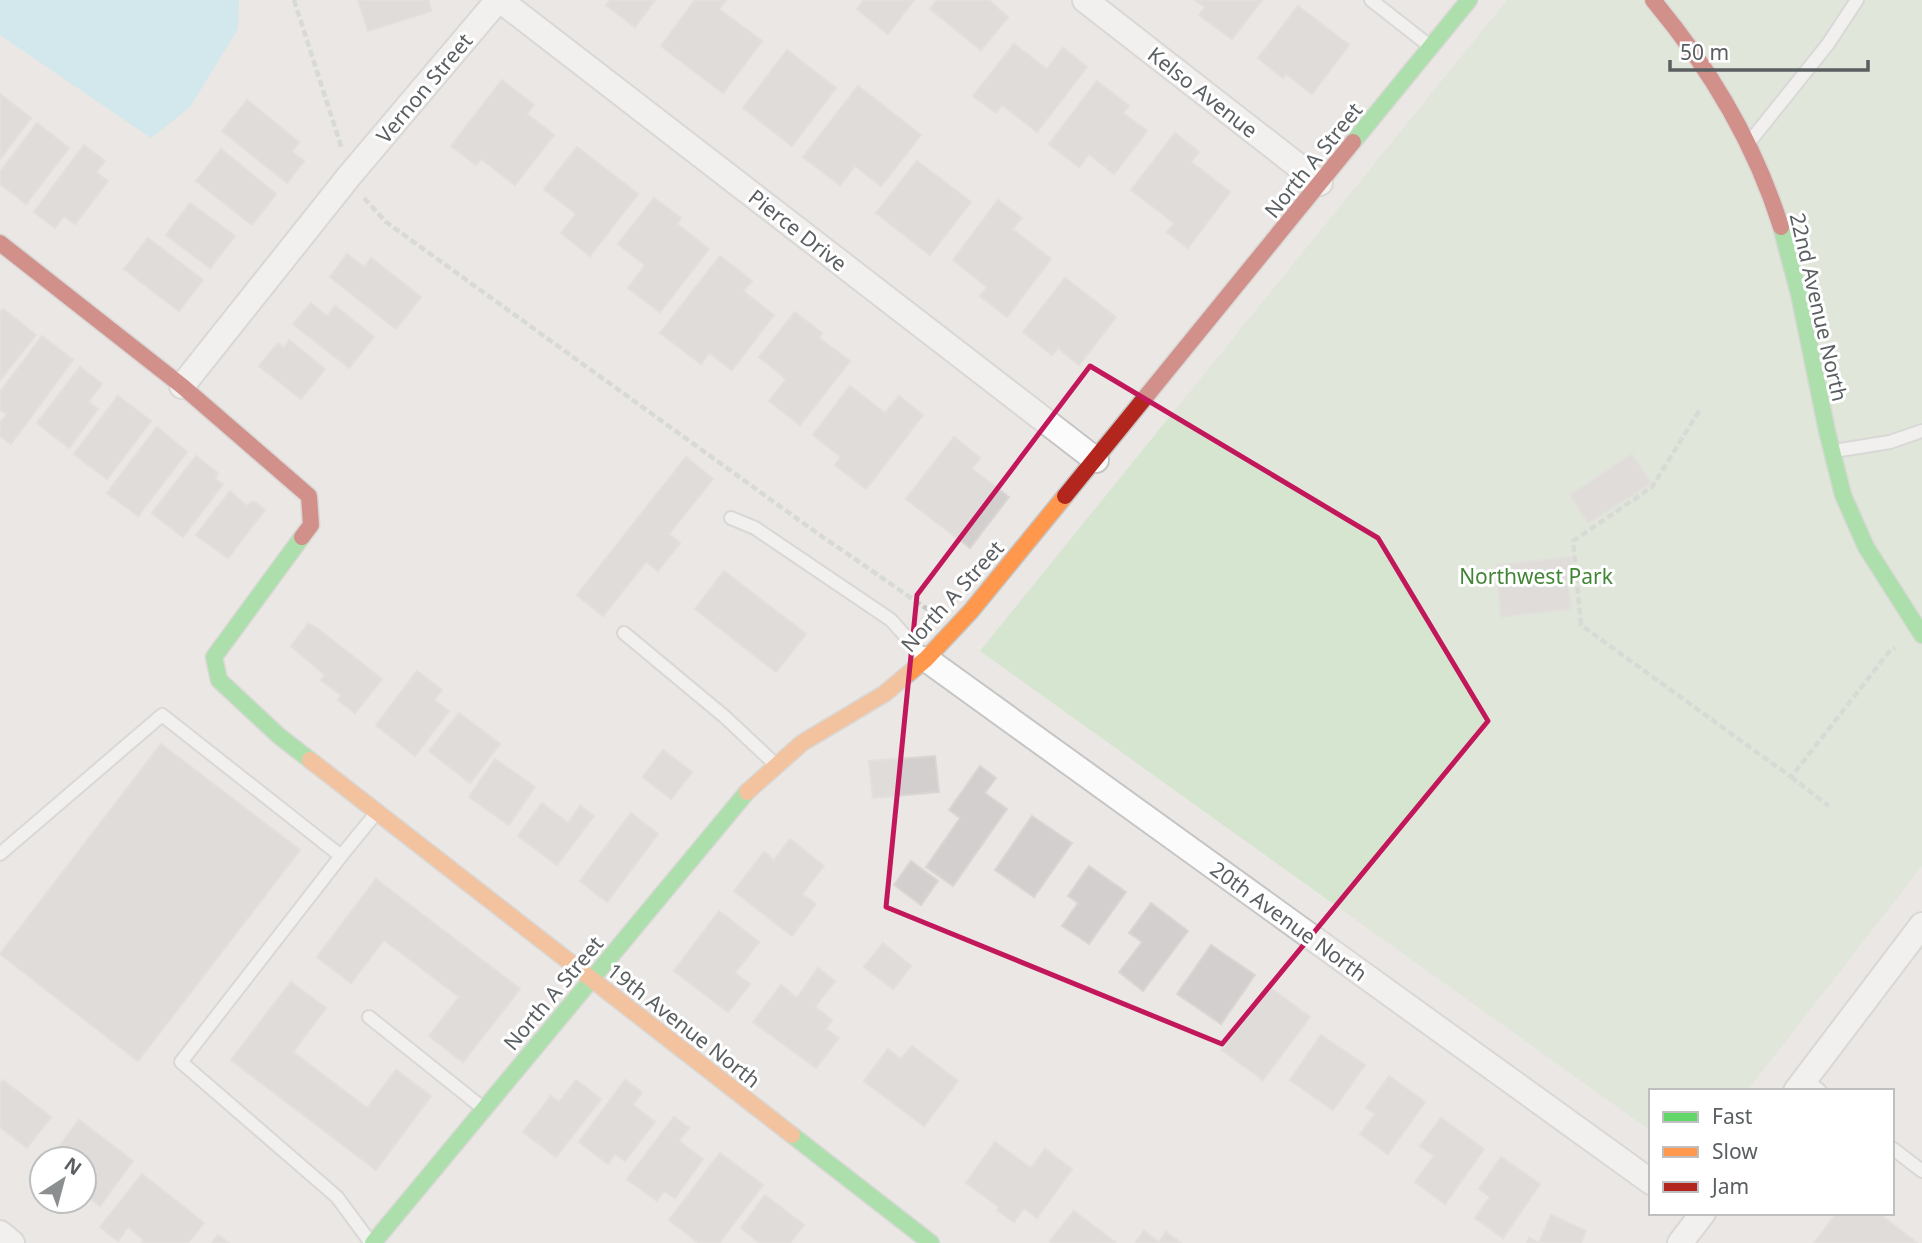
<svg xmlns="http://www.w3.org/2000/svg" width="1922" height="1243" viewBox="0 0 1922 1243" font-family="'Noto Sans',sans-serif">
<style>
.green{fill:#d6e5cf}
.water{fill:#b6e8f6}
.building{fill:#d2cfce;stroke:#d9d6d4;stroke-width:2}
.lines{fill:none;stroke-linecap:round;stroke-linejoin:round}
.lane-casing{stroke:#c5c5c5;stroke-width:16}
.street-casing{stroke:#c5c5c5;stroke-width:28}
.fast-casing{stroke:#c5c5c5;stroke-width:19}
.slow-casing{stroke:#c5c5c5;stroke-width:19}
.jam-casing{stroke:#c5c5c5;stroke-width:19}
.path{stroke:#c4c9c5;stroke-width:4.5;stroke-dasharray:7 3.5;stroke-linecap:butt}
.lane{stroke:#fcfbfb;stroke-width:12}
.street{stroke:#fcfbfb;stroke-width:24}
.fast{stroke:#63d668;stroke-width:16}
.slow{stroke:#ff974d;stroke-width:16}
.jam{stroke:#b3261e;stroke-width:16}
.marked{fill:none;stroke:#c2185b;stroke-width:5;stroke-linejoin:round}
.labels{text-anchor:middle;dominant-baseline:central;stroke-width:6;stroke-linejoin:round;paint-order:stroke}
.street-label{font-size:21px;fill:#5a5f62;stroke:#fff}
.park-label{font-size:21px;fill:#428536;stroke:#fff}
</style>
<rect width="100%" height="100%" fill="#eae7e4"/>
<path class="green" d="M1507,0h415v866l-175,225h-96v40l-671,-480z"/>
<path class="water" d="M0,0h239l-1,29 -48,78 -39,31 -151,-103z"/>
<g class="building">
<path d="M358,0h70l3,11 -63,20z"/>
<path d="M610,0h45l-20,27 -29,-22z"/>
<path d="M695,0h31l-7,9 43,32 -39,52 -62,-47z"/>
<path d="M864,0h50l-26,34 -31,-25z"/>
<path d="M937,0h52l19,17 -27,33 -51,-41z"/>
<path d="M1195,0h67l-30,39 -33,-24 6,-8z"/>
<path d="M1298,6l51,39 -37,49 -26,-20 -3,4 -25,-20z"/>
<path d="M1014,44l33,25 16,-21 24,19 -50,65 -35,-27 -6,8 -23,-17z"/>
<path d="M787,50l49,38 -44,58 -49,-38z"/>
<path d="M502,80l32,25 -7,9 27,21 -39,50 -34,-26 -5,6 -25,-19z"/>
<path d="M1097,81l32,25 -6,7 24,18 -33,43 -25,-20 -10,13 -30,-23z"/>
<path d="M858,86l63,49 -40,51 -26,-20 -15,19 -37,-28z"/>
<path d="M0,94l31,24 -31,41z"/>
<path d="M247,100l52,42 -7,10 12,9 -17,22 -65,-52z"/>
<path d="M37,123l32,25 -43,56 -26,-20v-12z"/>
<path d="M1175,133l24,19 -8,10 39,30 -42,56 -21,-16 7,-9 -43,-33z"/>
<path d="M84,145l21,16 -9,11 12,9 -33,43 -11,-8 -9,12 -21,-16z"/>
<path d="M577,147l61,47 -48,62 -29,-23 15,-19 -32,-25z"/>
<path d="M221,149l55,45 -24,31 -56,-44z"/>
<path d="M917,161l54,41 -41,53 -54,-42z"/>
<path d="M654,198l27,20 -4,6 32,25 -49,63 -32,-24 17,-23 -27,-21z"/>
<path d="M998,200l24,18 -10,11 39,30 -44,58 -27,-21 7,-9 -34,-27z"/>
<path d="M190,203l45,33 -25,32 -44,-33z"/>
<path d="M148,238l55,42 -24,31 -55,-42z"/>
<path d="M347,254l17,13 7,-9 50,39 -25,32 -66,-52z"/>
<path d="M720,256l32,25 -9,10 31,24 -42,55 -23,-17 -8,11 -41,-31z"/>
<path d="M1065,278l51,39 -37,48 -21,-17 -6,7 -29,-23z"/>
<path d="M311,303l16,13 8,-10 39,31 -25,31 -56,-44z"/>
<path d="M3,309l33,26 -36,45v-67z"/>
<path d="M795,312l27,21 -3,5 31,23 -50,64 -31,-24 17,-22 -27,-22z"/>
<path d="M42,336l31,24 -62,84 -11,-8v-13l7,-9 -7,-4v-18z"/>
<path d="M289,340l36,29 -24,30 -42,-33 19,-23 6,5z"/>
<path d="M80,367l22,17 -14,18 10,7 -29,39 -32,-25z"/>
<path d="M850,386l35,27 14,-17 24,19 -57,74 -31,-24 6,-8 -28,-22z"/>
<path d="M118,396l33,25 -44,58 -33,-25z"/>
<path d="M157,427l30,25 -49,64 -31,-23z"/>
<path d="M954,437l26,21 -8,11 37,28 -39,51 -64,-49z"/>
<path d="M1632,454l19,29 -63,40 -18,-28z"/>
<path d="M196,456l22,17 -3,6 8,5 -40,53 -31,-24z"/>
<path d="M686,457l27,22 -44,55 11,9 -22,28 -12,-9 -43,54 -26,-21z"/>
<path d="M230,491l17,15 6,-5 12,9 -37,48 -32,-23z"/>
<path d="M1571,557l1,12 -6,1 5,39 -70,8 -5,-52z"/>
<path d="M724,571l82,63 -30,38 -81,-63z"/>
<path d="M308,624l9,4 65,51 -27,34 -17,-13 3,-5 -20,-15 4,-5 -34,-29z"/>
<path d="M417,671l25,19 -8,10 15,11 -34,45 -39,-31z"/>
<path d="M459,713l41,31 -30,39 -41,-32z"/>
<path d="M161,744l139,106 -162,211 -138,-107z"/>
<path d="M663,750l29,22 -21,27 -28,-22z"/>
<path d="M935,756l4,36 -66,6 -4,-37z"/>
<path d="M495,759l40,28 -26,38 -40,-28z"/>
<path d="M980,766l16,12 -11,15 22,16 -54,77 -27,-19 34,-49 -11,-8z"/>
<path d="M542,803l26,20 12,-17 14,10 -37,49 -39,-29z"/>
<path d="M631,813l27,21 -51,68 -27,-21z"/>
<path d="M1032,816l40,27 -38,54 -39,-27z"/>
<path d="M790,839l34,27 -22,28 14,10 -24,32 -58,-45 30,-39 10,8z"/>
<path d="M911,861l27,20 -17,24 -27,-20z"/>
<path d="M1089,866l37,26 -37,52 -27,-18 16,-23 -10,-7z"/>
<path d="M376,879l144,110 -57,73 -34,-26 30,-39 -75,-57 -33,43 -34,-26z"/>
<path d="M1151,903l37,28 -45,60 -24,-19 23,-30 -13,-9z"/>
<path d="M719,911l40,31 -24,31 15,11 -22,28 -54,-41z"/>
<path d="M883,943l28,23 -18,23 -29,-22z"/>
<path d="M1211,945l44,30 -34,49 -44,-30z"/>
<path d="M818,968l17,13 -20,26 17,13 -6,9 13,9 -23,30 -63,-46 28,-37 16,13z"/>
<path d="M291,982l35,26 -33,44 74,56 29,-38 35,26 -55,74 -145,-110z"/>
<path d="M1269,987l41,30 -47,63 -41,-30z"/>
<path d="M1321,1035l44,30 -32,45 -43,-30z"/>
<path d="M912,1046l46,35 -34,45 -60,-45 24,-32 13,10z"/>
<path d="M1389,1076l36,26 -37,52 -28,-20 15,-20 -9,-6z"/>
<path d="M3,1080l48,37 -24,31 -27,-21v-43z"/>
<path d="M576,1080l25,19 -45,58 -33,-25 28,-36 8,6z"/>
<path d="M625,1080l17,12 -9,13 22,17 -30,39 -10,-7 -7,10 -29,-22z"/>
<path d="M674,1117l15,11 -10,13 24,18 -28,39 -11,-7 -7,10 -30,-22z"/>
<path d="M1441,1118l43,31 -39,55 -30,-22 19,-26 -14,-10z"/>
<path d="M79,1120l54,41 -33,45 -16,-12v-35h-34z"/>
<path d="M995,1142l36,26 14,-19 27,20 -35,49 -13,-10 -10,14 -17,-12 2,-3 -33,-24z"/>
<path d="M720,1153l43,32 -44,58h-20l-30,-23z"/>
<path d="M1501,1157l39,27 -37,54 -28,-20 15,-21 -11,-8z"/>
<path d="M142,1174l62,49 -16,20h-46l2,-3 -16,-13 -10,14 -18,-14z"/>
<path d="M765,1195l39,30 -14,18h-30l-19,-15z"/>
<path d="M1074,1211l41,31 -1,1h-61l-3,-2z"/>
<path d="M1837,1213h41l39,30h-103z"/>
<path d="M1551,1215l35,16 -5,12h-54l2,-5 10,5z"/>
<path d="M1144,1231l15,11 7,-10 15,11h-46z"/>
<path d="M218,1235l11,8h-17z"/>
</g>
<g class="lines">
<defs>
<g id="lane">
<path d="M1371,0l60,47"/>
<path d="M1751,140l77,-96 29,-44"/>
<path d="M1834,451l56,-9 32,-11"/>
<path d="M731,518l24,10 136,92 35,39"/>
<path d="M624,633l101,84 51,48"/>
<path d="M0,854l162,-139 179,141 36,-44"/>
<path d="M341,856l-160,206 156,135 34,46"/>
<path d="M369,1017l115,92"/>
<path d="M1805,1079l15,12"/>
<path d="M1892,1148l30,23"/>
</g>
<g id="street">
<path d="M500,0l596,460"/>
<path d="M1085,0l235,183"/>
<path d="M182,386l168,-211 148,-175"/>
<path d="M926,659l725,523"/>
<path d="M1796,1091l126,-166"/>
<path d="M0,1233l12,10"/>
<path d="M1680,1243l23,-30"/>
</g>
<g id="fast">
<path d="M1353,142l116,-142"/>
<path d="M1781,227l18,67 28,137 16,64 23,52 56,88"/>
<path d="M302,537l-88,120 5,23 60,56 31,24"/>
<path d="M792,1135l139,108"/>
<path d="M373,1243l374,-451"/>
</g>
<g id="slow">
<path d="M310,760l482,375"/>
<path d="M747,792l55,-49 82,-49 42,-35 45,-48 94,-115"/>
</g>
<g id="jam">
<path d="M1653,0c56,67 102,144 128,227"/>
<path d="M0,243l182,143 127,110 2,29 -9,12"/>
<path d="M1065,496l288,-354"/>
</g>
</defs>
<use href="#lane" class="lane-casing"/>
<use href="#street" class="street-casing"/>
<use href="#fast" class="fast-casing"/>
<use href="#slow" class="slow-casing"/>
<use href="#jam" class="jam-casing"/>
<g class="path">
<path d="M294,0l48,149"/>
<path d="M364,198l22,24 424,306 120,83"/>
<path d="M1699,411l-47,76 -79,54 8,84 210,152 98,-125 6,-4"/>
<path d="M1791,777l38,29"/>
</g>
<use href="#lane" class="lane"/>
<use href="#street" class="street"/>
<use href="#fast" class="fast"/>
<use href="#slow" class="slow"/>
<use href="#jam" class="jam"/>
</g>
<path d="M0 0H1922V1243H0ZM1090,366l288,172 110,183 -266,323 -336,-137 31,-312z" fill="#eae7e4" fill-opacity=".55" fill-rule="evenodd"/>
<path class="marked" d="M1090,366l288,172 110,183 -266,323 -336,-137 31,-312z"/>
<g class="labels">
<g class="street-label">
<text transform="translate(424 88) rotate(-50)">Vernon Street</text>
<text transform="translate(1203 92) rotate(38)">Kelso Avenue</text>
<text transform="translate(1313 160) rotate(-51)">North A Street</text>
<text transform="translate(798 230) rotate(38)">Pierce Drive</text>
<text transform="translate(1819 307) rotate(77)">22nd Avenue North</text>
<text transform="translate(952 596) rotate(-48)">North A Street</text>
<text transform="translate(1289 921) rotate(36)">20th Avenue North</text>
<text transform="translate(553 993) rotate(-50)">North A Street</text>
<text transform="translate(684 1025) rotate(38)">19th Avenue North</text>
</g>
<g class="park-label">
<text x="1536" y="576">Northwest Park</text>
</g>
</g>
<rect x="1649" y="1089" width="245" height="126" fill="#ffffff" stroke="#bdbfc0" stroke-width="2"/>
<rect x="1663" y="1112" width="35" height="10" fill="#63d668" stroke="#bdbfc0" stroke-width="2"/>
<text x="1712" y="1124" font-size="21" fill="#5a5f62">Fast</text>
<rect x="1663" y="1147" width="35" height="10" fill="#ff974d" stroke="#bdbfc0" stroke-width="2"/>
<text x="1712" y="1159" font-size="21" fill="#5a5f62">Slow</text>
<rect x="1663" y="1182" width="35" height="10" fill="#b3261e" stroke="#bdbfc0" stroke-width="2"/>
<text x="1712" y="1194" font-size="21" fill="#5a5f62">Jam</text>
<g transform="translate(63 1180) rotate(36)"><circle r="33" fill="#ffffff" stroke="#bdbfc0" stroke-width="2"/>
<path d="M0-5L12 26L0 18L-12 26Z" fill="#8c8f90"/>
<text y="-10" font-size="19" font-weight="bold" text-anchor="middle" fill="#5a5f62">N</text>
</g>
<path d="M1670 60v10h198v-10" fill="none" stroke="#5a5f62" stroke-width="3.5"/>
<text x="1680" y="60" font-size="21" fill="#5a5f62" stroke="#ffffff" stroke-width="5" paint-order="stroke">50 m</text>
</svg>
